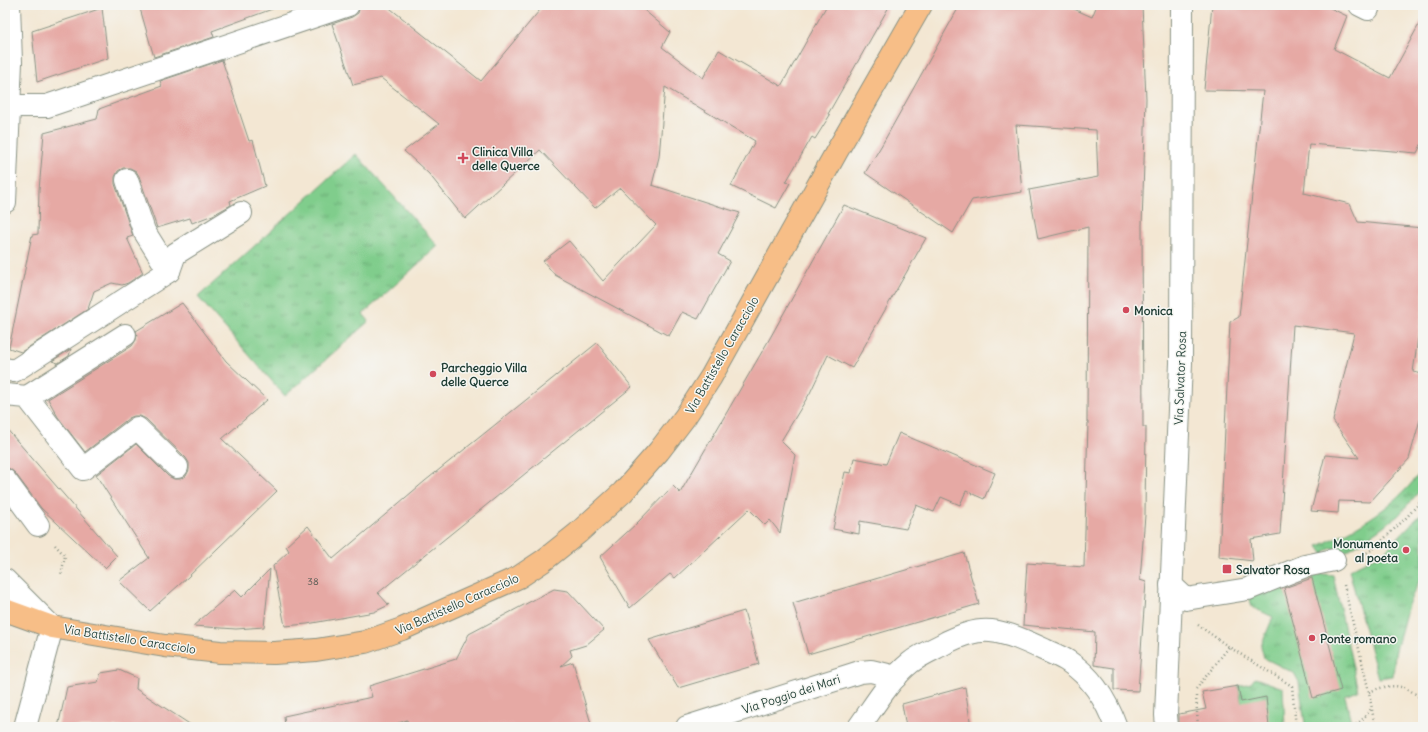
<svg xmlns="http://www.w3.org/2000/svg" width="1428" height="732" viewBox="0 0 1428 732" font-family="Delius,sans-serif">
<style>
.grass{fill:url(#grass-tufts);stroke:#508560}
.building{fill:#e6a9a4}
.lines{fill:none;stroke-linecap:round;stroke-linejoin:round}
.minor-casing{stroke:#899284;stroke-width:24}
.major-casing{stroke:#899284;stroke-width:24}
.path{stroke:#899284;stroke-width:2.5;stroke-dasharray:1 3;stroke-linecap:butt}
.minor{stroke:#fff;stroke-width:22}
.major{stroke:#f7be87;stroke-width:22}
.poi-dot{fill:#d1495b;stroke:#f6f6f2;stroke-width:1.5}
.labels{text-anchor:middle;dominant-baseline:central;stroke-width:3;stroke-linejoin:round;paint-order:stroke}
.number-label{font-size:10px;fill:#515850}
.poi-label{font-size:12px;font-weight:bold;fill:#1f3d34;stroke:#f6f6f2;text-anchor:start}
.street-label{font-size:12px;fill:#1f3d34;stroke:#f6f6f2}
</style>
<defs>
<pattern id="grass-tufts" width="24" height="20" patternUnits="userSpaceOnUse"><rect width="24" height="20" fill="#80cd8c"/><path d="M3 7l-1-3M5 7V3M7 7l1-3M15 17l-1-3M17 17v-4M19 17l1-3" fill="none" stroke="#68a873"/></pattern>
</defs>
<rect width="100%" height="100%" fill="#f6f6f2"/>
<filter id="ink" filterUnits="userSpaceOnUse"><feTurbulence type="fractalNoise" baseFrequency=".025" numOctaves="2"/><feDisplacementMap in="SourceGraphic" scale="8" xChannelSelector="R" yChannelSelector="G"/><feConvolveMatrix kernelMatrix="1 2 1 2 8 2 1 2 1" color-interpolation-filters="sRGB"/></filter>
<filter id="wash" filterUnits="userSpaceOnUse"><feTurbulence type="fractalNoise" baseFrequency=".012" numOctaves="4" result="noise"/><feDisplacementMap in="SourceGraphic" scale="16" xChannelSelector="R" yChannelSelector="G"/><feGaussianBlur stdDeviation="0.9" result="paint"/><feColorMatrix in="noise" values="0 0 0 0 0 0 0 0 0 0 0 0 0 0 0 0 0 1.4 0 .05"/><feComposite in="paint" operator="in"/></filter>
<g filter="url(#wash)">
<rect width="100%" height="100%" fill="#f3e7d3"/>
<g class="grass">
<path d="M356,154l82,92 -75,68 6,7 -84,75 -87,-99z"/>
<path d="M1423,468v19l-25,29 -40,28 -15,9 -3,-4 -8,-1 -7,3 -1,4 -6,-9c40,-18 81,-41 105,-78z"/>
<path d="M1423,515v58l-15,32 -13,49 -2,22 -15,2 -29,-108 34,-17 36,-37z"/>
<path d="M1322,574l11,1 25,116 -13,5 6,26 -15,5h-27l-4,-3 -6,-42 -5,-9 -30,-15 -3,-12 12,-29 -21,-10 -3,-12z"/>
<path d="M1255,678l28,10 2,39h-16l-28,-25 -3,-16 13,-3z"/>
</g>
<g id="blocks">
<g class="building">
<path d="M139,5h136v3l-63,23 2,6 -60,20z"/>
<path d="M360,5h26l95,76 63,-76h94l32,27 -8,15 41,31 16,-28 62,36 46,-81h63l-62,109 2,1 -15,24 -3,-2 -26,45 4,1 -14,25 -45,-22 24,-45 -90,-54 -6,70 -7,28 88,28 -22,41 12,7 -32,58 -16,-7 -13,24 -114,-61 -12,-14 26,-20 34,40 53,-56 -36,-37 -25,20 -55,-58 -75,69 -36,-45 -25,-23 35,-27 -58,-46 -28,7 -21,-61 20,-7 6,-4z"/>
<path d="M960,5h105l27,12 5,-12h45l4,94 -4,126 1,202h3l-1,88 -5,65 6,2 -8,109 -24,-1v-22l-20,-3 1,-33 -72,-7 4,-62 57,4 4,-145h-1l1,-195 -50,12 -9,-49 69,-13 -2,-47 -80,-5 6,67 -50,8 -19,33 -88,-60 18,-30z"/>
<path d="M1212,5h112l23,11 -13,33 56,29 33,-61v124l-6,12 -108,-9 -5,49 46,11 8,18 65,6v76l-10,68 10,2v35l-14,50 -39,43 -31,-1 -1,12 -27,-2 14,-56 34,3 -26,-37 21,-88 -61,-8 -13,209 -29,5 2,22 -34,-4 11,-235 9,-5 24,-226 -59,-1z"/>
<path d="M102,8l6,50 -71,24 -5,-51z"/>
<path d="M222,60l27,81 4,-1 12,46 -35,15 1,4 -18,10 -21,8 -2,-5 -33,10 -18,-52 -3,-5 -6,-3h-7l-5,3 -3,6v7l18,52 -6,2 16,35 -15,10 -6,2 -10,-2 -18,8 -6,18 -67,43 -12,-4 23,-113 6,-1 1,-44 5,-57 53,-14 2,-10 63,-23 -2,-5z"/>
<path d="M844,205l82,33 -74,130 -24,-13 -18,38 -29,48 14,14 -15,78 -10,-13 -5,5 -16,-16 -74,69 -5,-4 -40,34 -30,-51 37,-34 36,-37 7,7 90,-155z"/>
<path d="M182,303l44,58 41,39 -45,39 55,52 -89,86 -38,34 -31,-30 30,-23 -53,-83 40,-31 32,32 6,3h6l6,-3 3,-6v-7l-3,-5 -40,-39 -6,-3h-6l-5,2 -44,34 -27,-35 -10,-18 84,-53 4,-6 1,-5 -1,-4z"/>
<path d="M597,343l35,44 -254,206 11,12 -15,7 -67,12 -22,2 -12,-60 16,-15 -3,-5 22,-20 25,33 92,-78z"/>
<path d="M71,349l-2,7 -11,7 -6,-2z"/>
<path d="M5,427l112,129 -12,12 -64,-60 -26,-35 -5,-4 -3,-1 -2,-4z"/>
<path d="M899,433l96,40 -11,26 -18,-8 -6,14 -19,-8 -7,15 -18,-7 -10,24 -46,-8 -1,13 -26,-5 12,-57 6,1 3,-15 32,6z"/>
<path d="M964,553l15,51 -171,50 -15,-51z"/>
<path d="M270,569l-6,58 -28,2 -43,-3 42,-36 7,7z"/>
<path d="M1312,578l29,112 -28,8 -29,-110z"/>
<path d="M554,589l14,2 36,39 -18,15 -16,5 2,6 -11,10 12,-4 19,65h-183l-2,-7 -20,7h-102l-1,-11 88,-19 -3,-11 87,-27 13,-25z"/>
<path d="M744,611l15,53 -81,24 -29,-48z"/>
<path d="M119,670l18,8 -1,11 58,38h-136l9,-40 31,-5 3,-9z"/>
<path d="M1238,686l3,16 25,-5 3,30h-90v-13l27,-5 -4,-17z"/>
<path d="M965,687l6,40h-65l-4,-23z"/>
</g>
</g>
</g>
<g filter="url(#ink)">
<use href="#blocks" fill-opacity="0" stroke="#899284" stroke-width="1"/>
<g class="lines">
<defs>
<g id="minor">
<path d="M1360,5l8,4"/>
<path d="M9,106h38l301,-101"/>
<path d="M127,180l17,51 25,40"/>
<path d="M5,202l6,-140 -2,-57"/>
<path d="M5,369l9,2 155,-100 6,-17 66,-41"/>
<path d="M5,395l22,2 56,72 54,-41 40,39"/>
<path d="M27,397l98,-62"/>
<path d="M5,480l33,45"/>
<path d="M5,580l47,47 -27,100"/>
<path d="M1171,585l15,14 62,-10 57,-23 29,-6"/>
<path d="M687,727l173,-55 11,-1 25,6"/>
<path d="M859,727c15,-21 31,-48 51,-64 11,-9 25,-14 37,-21 13,-6 29,-13 44,-11 18,2 37,11 54,19 8,4 17,7 24,12 23,15 38,40 47,65"/>
<path d="M1167,727l-1,-12 15,-352 1,-358"/>
</g>
<path id="major" d="M5,610l47,17 113,19 55,6 54,1 42,-3 49,-8 37,-13 117,-52 24,-16 35,-28 45,-41 36,-41 26,-34 26,-40 126,-226 84,-146"/>
</defs>
<use href="#minor" class="minor-casing"/>
<use href="#major" class="major-casing"/>
<g class="path">
<path d="M55,545l10,11 -4,19"/>
<path d="M1360,557l13,-8 32,-30 18,-20"/>
<path d="M1344,585l25,107 6,35"/>
<path d="M1198,625l31,22 63,39 4,41"/>
<path d="M1196,689l33,-42"/>
<path d="M1369,692c21,-9 39,-9 54,10"/>
<path d="M1196,696l2,31"/>
<path d="M1353,727l9,-7 9,-11"/>
</g>
<use href="#minor" class="minor"/>
<use href="#major" class="major"/>
</g>
</g>
<g class="poi-dot">
<path d="M461 152h4v4h4v4h-4v4h-4v-4h-4v-4h4z"/>
<circle cx="1126" cy="310" r="4"/>
<circle cx="433" cy="374" r="4"/>
<circle cx="1406" cy="550" r="4"/>
<rect x="1222" y="564" width="10" height="10" rx="2"/>
<circle cx="1312" cy="638" r="4"/>
</g>
<g class="labels">
<g class="number-label">
<text x="313" y="581">38</text>
</g>
<g class="poi-label">
<text x="472" y="151">Clinica Villa<tspan x="472" dy="14">delle Querce</tspan></text>
<text x="1134" y="310">Monica</text>
<text x="441" y="367">Parcheggio Villa<tspan x="441" dy="14">delle Querce</tspan></text>
<text x="1398" y="543" text-anchor="end">Monumento<tspan x="1398" dy="14">al poeta</tspan></text>
<text x="1236" y="569">Salvator Rosa</text>
<text x="1320" y="638">Ponte romano</text>
</g>
<g class="street-label">
<text transform="translate(722 355) rotate(-60)">Via Battistello Caracciolo</text>
<text transform="translate(1180 378) rotate(-88)">Via Salvator Rosa</text>
<text transform="translate(457 604) rotate(-24)">Via Battistello Caracciolo</text>
<text transform="translate(130 639) rotate(9)">Via Battistello Caracciolo</text>
<text transform="translate(791 694) rotate(-18)">Via Poggio dei Mari</text>
</g>
</g>
<rect width="1428" height="732" fill="none" stroke="#f6f6f2" stroke-width="20"/>
</svg>
